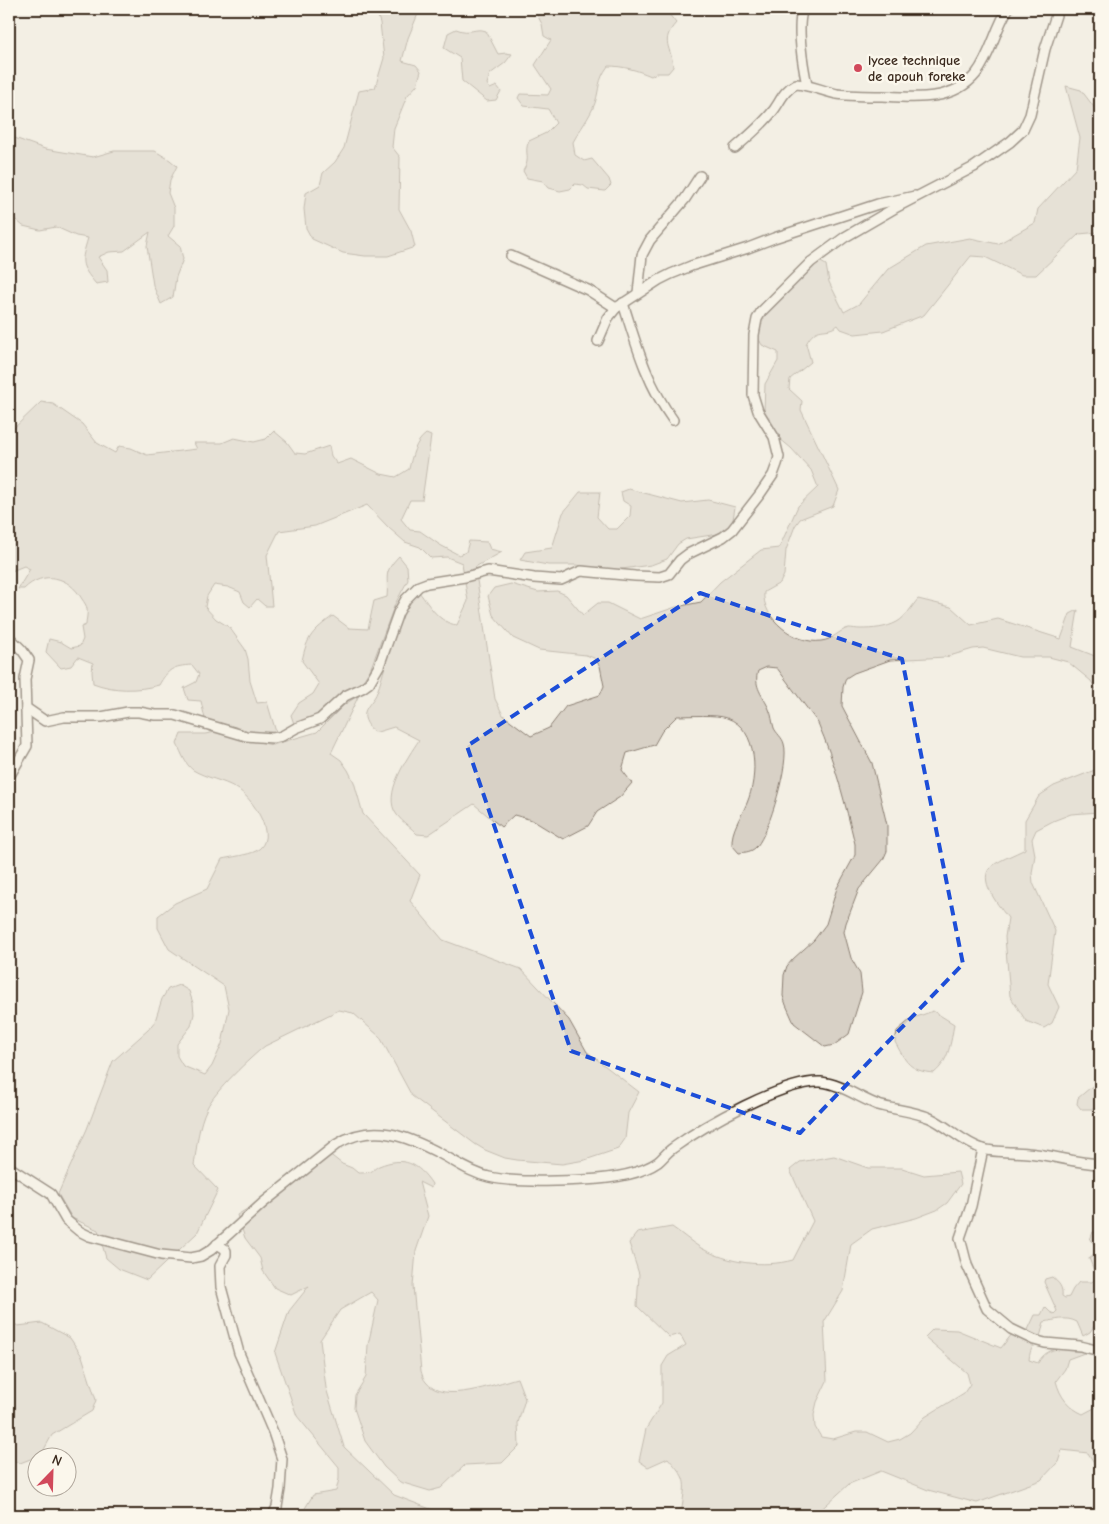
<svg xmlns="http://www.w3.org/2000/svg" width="1109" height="1524" viewBox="0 0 1109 1524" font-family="'Comic Neue',sans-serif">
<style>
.green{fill:#d8d1c6;stroke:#8a7e72}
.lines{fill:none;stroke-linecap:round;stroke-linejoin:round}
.minor-casing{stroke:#3b2a1e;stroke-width:12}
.minor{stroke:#fbf7ec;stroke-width:9}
.marked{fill:none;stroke:#1d4ed8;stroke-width:4;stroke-dasharray:10 6;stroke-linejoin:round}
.poi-dot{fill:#d1495b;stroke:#fbf7ec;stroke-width:2}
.labels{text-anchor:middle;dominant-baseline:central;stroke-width:5;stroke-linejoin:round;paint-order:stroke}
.poi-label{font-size:14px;font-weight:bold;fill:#3b2a1e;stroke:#fbf7ec;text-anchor:start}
</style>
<rect width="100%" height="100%" fill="#f3efe4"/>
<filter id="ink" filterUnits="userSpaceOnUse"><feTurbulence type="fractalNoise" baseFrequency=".02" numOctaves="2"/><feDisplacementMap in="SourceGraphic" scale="10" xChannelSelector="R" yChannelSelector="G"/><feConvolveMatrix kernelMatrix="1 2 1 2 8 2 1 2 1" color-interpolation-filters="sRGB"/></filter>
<g filter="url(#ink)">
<g class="green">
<path d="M356,9h64l-12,29 -6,23 14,4 5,6 -4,14 -10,11 -13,32 -2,19 8,10 -1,52 12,22 4,16 -27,9h-23l-22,-3 -31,-14 -6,-11 -2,-19 2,-16 14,-8 3,-12 12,-11 9,-14 15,-57 16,-3 9,-30 -4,-35 -4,-13 -17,3z"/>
<path d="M534,9h131l11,14c-17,19 -4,24 -3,44l-5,6h-12l-5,3c-14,-6 -28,-10 -43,-10 -11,15 -8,22 -13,37 -5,14 -15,26 -22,39l2,13 9,6 8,-2 17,20 2,6 -6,6 -17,-2 -5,-4 -8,-1 -5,5 -10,2 -11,-3 -6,-7 -16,-3 -4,-7c9,-14 0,-18 6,-30l17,-8 10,-10 -8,-14 -24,-3 -6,-8 2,-4 28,1 3,-6 -16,-24 16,-25 -7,-4 -2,-12z"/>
<path d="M456,29c15,6 19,-2 30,2l12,23 8,-1 6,1 -7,9 -15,11 -3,10 3,5 7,-3 4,5 -5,9 -9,1 -25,-20 -2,-23 -16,-10 4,-15z"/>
<path d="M1066,86l15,4 19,25 -4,15 4,34v68l-21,2 -43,41h-14l-37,-18 -14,-1 -47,59 -41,16 -28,3 -14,-5 -3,-4c-13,10 -21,-2 -32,19l5,18 -21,17 -1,10 13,12 -1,9 38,80 -6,16 -33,13 -5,7 -9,24 -2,25 -4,8 -16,9c-3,26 32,53 57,49 12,-1 18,-11 28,-13 3,0 8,1 11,1 13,0 26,-1 37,-7 9,-5 15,-16 21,-23l33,8 20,18 27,-6 63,20 9,-25 8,-4 -6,37 28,11v38l-9,-15 -23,-19 -19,-5h-29l-37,-9 -10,1 -27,8 -56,3 -36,13 -8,5 -3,9 -1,19 30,57 15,62v26l-4,9 -24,29 -13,34 -2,9 7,26 9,16 2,18 -13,42 -15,11 -9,2 -31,-24 -8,-18 -3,-9 1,-21 3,-9 6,-7 21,-19 12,-16 11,-36 18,-33v-11c-10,-41 -20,-82 -37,-121l-41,-55 -10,-1 -9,4c-5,16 5,24 11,38 3,6 3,13 5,19 2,5 9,10 10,16 6,18 -15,88 -27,102 -5,6 -11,6 -18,7l-7,-8c-1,-15 9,-28 15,-42 11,-26 12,-74 -20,-85 -10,-4 -39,-2 -50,-2l-15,15 -8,14 -27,8 -5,17 10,13 -12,14 -23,15 -9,14 -25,13 -31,-19 -18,-5 -13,12 -27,-23 -46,31 -11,-1c-6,-7 -14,-11 -20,-19 -16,-20 11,-58 22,-75l-25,-13 -20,6c-4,-6 -11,-13 -9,-21 2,-7 10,-13 12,-20 13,-33 14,-77 42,-100 11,14 20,31 38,33l11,-24 -6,-38 -15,-6 -16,1 -11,-11 -15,-5 -16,-14 -22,-23 -52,21 -36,5 -12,24 5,51h-7l-8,-7 -7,8 -6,-5 -4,-10 -12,-5 -14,-2 -7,11 -2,11 11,12 13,8 16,22 3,10 2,22 7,22 10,-1 9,30 -21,1 -50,-14 -4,-18 -13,-1 -4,-12 12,-6 3,-8 -7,-9c-19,1 -24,4 -33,20 -22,6 -45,6 -66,-2l-1,-11 1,-9 -15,-6 -7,9 -10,2 -15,-16 3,-13 12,3 10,6 9,-2 3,-7 -2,-12 5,-2c0,-5 2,-11 1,-16 0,-3 -3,-7 -5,-10 -13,-23 -39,-29 -58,-10h-6l12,-20 -6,-3 -15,6v-143h4l28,-27 12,2 29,20 15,19 18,10 4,-7 12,2 16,7 50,-6 -3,-6h28l12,-5 20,4 12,-3 8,-8 13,11 8,11 10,1 24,-8 2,10 6,8 14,-5 30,15 15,3 13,-8c3,-13 6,-27 17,-35l5,2 -9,64h-12l-9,19 9,11 10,1 20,14 19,10 7,-3 3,-11 18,1 3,7 12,3 -27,15 20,132 8,16 28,21 18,-8 17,-22 34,-11 4,-9 -4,-20 -6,-8 -8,-3 -47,-5 -26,-12 -20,-23 -5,-19 6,-8 17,-4 27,8 19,-1 9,4 17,20 15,-12h10l32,16 36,-12 25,-5 19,-20 41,-32 18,-2 19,-42 20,-19 -7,-17 -20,-22 -23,-19 -4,-17 1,-28 13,-23v-9l-16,-7 -9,-17 27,-39 37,-29 9,5 3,17 15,30 15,-8 29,-35 38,-23 44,-8 28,6 37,-21 3,-14 38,-41 4,-30z"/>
<path d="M9,136l36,13 48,8 21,-6h41l15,9 7,6 -7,14 -2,13 6,15v18l-6,10 12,10 3,13 -7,18 -3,20 -12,7 -8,-19 -6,-39 3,-14 -26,19 -15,1 -11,5 9,13 1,12 -12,2c-17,-20 -15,-22 -8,-46l-12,-2 -20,-9 -16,3 -17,-4 -14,-12z"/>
<path d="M629,489l53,14 26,-3 27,7 -4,25 -45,7 -8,5 -11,15 -16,6 -37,5 -38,-5h-28l-28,-5 5,-8 27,-4 11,-35 17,-21h20l-3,25 11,12h9l13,-13 1,-10 -8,-5 -2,-9z"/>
<path d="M399,556l8,10 1,14 -13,24 -25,66 -8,12 -13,7 -33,26 -22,9 -3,-9 8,-12 14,-9 6,-10 -17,-23c5,-25 11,-30 31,-45l16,12 19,1 6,-28 13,-4c2,-22 -5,-23 12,-41z"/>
<path d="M359,695l-28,58 10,7 7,10 6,12 9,32 57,61 -10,26 33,39 78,29 48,51 18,32 52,40 -11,21 -3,26 -7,10 -33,11 -23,4 -45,-4 -12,-2 -20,-8 -10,-6 -63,-48 -32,-59 -27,-24 -14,-3 -74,36c-14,11 -51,46 -58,62 -9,18 -10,38 -13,57l24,25 -21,43 -50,47 -28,-11 -13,-11 -8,-28 -26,-12 -14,-24 29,-65 26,-68 35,-31 7,-9 7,-22 6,-10 11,-4 10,6 4,12 1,11 -3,12 -14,18v12l6,10 22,9 7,-9 10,-22 7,-35 -5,-23 -55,-37 -11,-21v-12l17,-13 32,-14 15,-30c9,-2 26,-4 34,-8 24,-13 -4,-54 -20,-63 -13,-8 -30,-10 -43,-18 -8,-6 -11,-16 -16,-26l4,-10h24l11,-2 56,13 45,-13 27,-27z"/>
<path d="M1100,768v33l-7,1 6,10 -28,2 -18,7 -17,9 -4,9 3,16 -3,18 1,10 22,48 -7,53 11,23 -7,16 -8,5 -18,-7 -16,-25 -5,-59 3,-19c-8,-11 -29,-35 -19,-49 5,-7 27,-15 36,-20v-29l14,-24 15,-10z"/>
<path d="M933,1011l21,13c-3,18 -5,37 -20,49 -25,-2 -28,-11 -39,-31l2,-11 14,-12z"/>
<path d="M1096,1083l4,1v25h-19l-4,-5 1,-6z"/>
<path d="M328,1153l14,11 10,4 6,5c3,0 8,0 12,-1 3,-1 6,-5 9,-6 25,-10 39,-3 53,18l-1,4 -12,-6 9,34 -12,35 -3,35 8,85c1,3 2,8 5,11 17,23 68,2 91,-4l8,21 -7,24 1,23 -17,17 -37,2 -24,23 -11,3 -30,-9 -16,-15 -19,-26 -11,-33 1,-13 11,-18 2,-32 10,-45 -7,-8 -31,18 -20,30 6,48 18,59 50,48 44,17 46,3h-183l12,-20 23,-4 3,-12v-12l-42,-51 -22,-63 14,-42 20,-25 -18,9 -16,-7 -12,-17 -3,-13 -15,-20 -8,-23 10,-6 9,6 3,-6 37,-28 7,-4z"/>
<path d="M834,1156l34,12h34l22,7 34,-3 3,12 -14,19 -10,7 -21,8 -44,11 -21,15 -8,47 -19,31 3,59 -10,21 -3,13 1,12 6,10 12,2 23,-7h11l21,10 12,-3 10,-6 15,-16 39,-24 6,-9 -3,-11 -42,-36 8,-8 24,1 44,18 11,-14 15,-2 8,-17h6l4,-8 5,5 4,2 3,-3 -13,-29 1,-3 7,-2c7,6 11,10 10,19l3,2 4,-1 4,-8 6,-7h13l3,-3v-6l-6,-15 9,-7v-4l-8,-7 3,-8 7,1v84l-10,15 -7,4 -6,-14c-11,-6 -21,-2 -33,0 -2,5 -2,11 -5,16 -5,9 -9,9 -10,22l9,3c10,-19 30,-15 49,-11l-19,7 -3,10 -9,12c4,16 13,27 27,33l17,-9v67l-12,-19 -26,-3 -4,12 -17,18 -64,23 -49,-13 -47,-19 -32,13 -34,31h-144l11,-7c4,-29 5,-28 -14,-50l-20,9 -9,-6 7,-32 16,-26v-37l6,-10 18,-11 -6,-11 -11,3 -32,-31 2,-32 -10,-31 8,-10 35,-6c9,6 19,15 29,21 27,15 62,20 92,12l20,-39 -23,-51 10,-8z"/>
<path d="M9,1321l9,5 24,-3 28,15 12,18 14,44 -4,11 -40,24 -11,20 -21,8 -11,-3z"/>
</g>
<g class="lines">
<defs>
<g id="minor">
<path d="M803,9c-7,16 0,57 4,76"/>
<path d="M735,148c14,-12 27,-23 38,-37 7,-9 11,-21 23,-27 14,1 27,7 41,10 15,2 30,2 46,2 31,2 70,6 93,-22 15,-19 19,-45 32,-65"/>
<path d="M511,256l77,34 28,18"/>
<path d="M638,293l4,-38 8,-15 35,-41 15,-23"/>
<path d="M623,303c13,41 24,81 50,117"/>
<path d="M598,341l10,-23 8,-10 43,-28 12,-6 20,-8 57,-18 26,-10 104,-34 37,-8"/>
<path d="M9,637l13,13 7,10 -4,19 2,67 -18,31"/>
<path d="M26,708l19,13 19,-4h37l27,-5h11l16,3h20l71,21 27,2 9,-2 14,-8 24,-9 25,-23 17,-8 7,-5 10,-17 19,-53 8,-14 13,-13 8,-3 38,-6 23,-6 46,7 27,2 20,-9 54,5 25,1 9,-3 11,-14 8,-6 35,-17 9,-7 28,-36 13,-19 4,-11 2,-7 -5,-20 -16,-26 -5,-16 1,-60 3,-16 4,-7 50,-50 34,-25 50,-29 79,-41 36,-25 13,-12 7,-15 15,-66 13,-40"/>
<path d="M983,1149l-12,57 -11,32 7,27 20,44 24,20 23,11 11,3 35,3 20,5"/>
<path d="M9,1167l42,27 15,26 13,11 10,5 72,19 30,3 10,-2 10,-6 52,-47 74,-59c36,-22 70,-8 104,10 15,8 30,19 48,23 26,6 67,4 94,3 23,-1 55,-4 75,-18 5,-4 9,-10 15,-14 30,-22 111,-68 148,-66 20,2 38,16 57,23 17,5 36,6 52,13 18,8 33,25 53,31 12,4 31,2 45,4 24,2 47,10 72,11"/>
<path d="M217,1244l8,5 1,2v4l-6,11 1,21 18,66 34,79 9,27 -2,30 -3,18 -4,8"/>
</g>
</defs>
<use href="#minor" class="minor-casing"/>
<use href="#minor" class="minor"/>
</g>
</g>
<path d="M0 0H1109V1524H0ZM700,593l202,66 61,305 -163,169 -229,-82 -104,-305z" fill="#f3efe4" fill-opacity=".55" fill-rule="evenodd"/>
<path class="marked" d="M700,593l202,66 61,305 -163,169 -229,-82 -104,-305z"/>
<circle class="poi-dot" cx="858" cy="68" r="5"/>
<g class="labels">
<g class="poi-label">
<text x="868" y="60">lycee technique<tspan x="868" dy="16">de apouh foreke</tspan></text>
</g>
</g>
<rect width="1109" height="1524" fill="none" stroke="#fbf7ec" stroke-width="30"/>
<rect x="15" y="15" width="1079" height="1494" fill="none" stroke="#3b2a1e" stroke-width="2" filter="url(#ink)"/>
<g transform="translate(52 1472) rotate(23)"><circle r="24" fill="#fbf7ec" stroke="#aea59a"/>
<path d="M0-4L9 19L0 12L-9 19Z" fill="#d1495b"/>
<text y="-8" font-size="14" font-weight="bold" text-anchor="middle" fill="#3b2a1e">N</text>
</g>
</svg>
